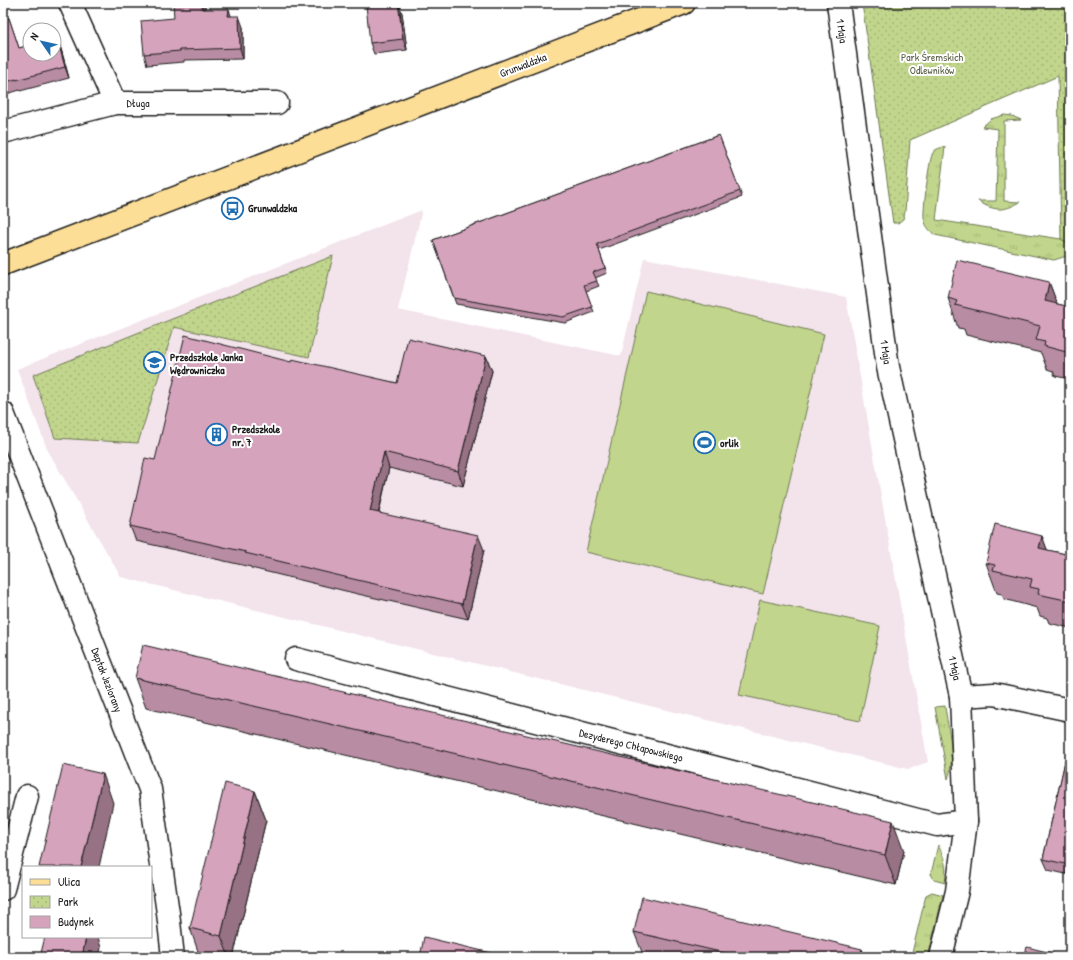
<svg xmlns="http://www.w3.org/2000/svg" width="1073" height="960" viewBox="0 0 1073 960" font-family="'Patrick Hand',sans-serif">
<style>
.built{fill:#f3e3eb}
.grass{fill:url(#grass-tufts);stroke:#6e7954}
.park{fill:url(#park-dots);stroke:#6e7954}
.garden{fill:#c1d68c;stroke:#6e7954}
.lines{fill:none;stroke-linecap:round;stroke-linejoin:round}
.minor-casing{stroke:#1c1c1c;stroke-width:25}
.major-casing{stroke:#1c1c1c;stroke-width:25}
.minor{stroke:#fff;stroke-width:22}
.major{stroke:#fdde96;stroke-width:22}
.wall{fill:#b88ca3;stroke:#1c1c1c}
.shaded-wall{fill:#967284;stroke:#1c1c1c}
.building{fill:#d6a3bd;stroke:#1c1c1c}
.labels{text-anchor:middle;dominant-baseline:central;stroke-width:4;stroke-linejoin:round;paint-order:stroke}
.street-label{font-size:11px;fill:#1c1c1c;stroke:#fff}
.park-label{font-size:11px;fill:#565d43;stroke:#fff}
.poi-label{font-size:11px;font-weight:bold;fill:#1c1c1c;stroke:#fff;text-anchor:start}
</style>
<defs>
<pattern id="grass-tufts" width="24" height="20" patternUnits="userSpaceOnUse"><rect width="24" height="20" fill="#c1d68c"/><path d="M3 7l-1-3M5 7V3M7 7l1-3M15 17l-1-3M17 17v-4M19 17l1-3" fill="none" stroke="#a5b778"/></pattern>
<pattern id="park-dots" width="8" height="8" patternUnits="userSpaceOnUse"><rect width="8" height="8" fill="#c1d68c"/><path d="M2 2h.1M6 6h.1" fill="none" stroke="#a5b778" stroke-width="1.8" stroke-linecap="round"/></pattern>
</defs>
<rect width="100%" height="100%" fill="#fff"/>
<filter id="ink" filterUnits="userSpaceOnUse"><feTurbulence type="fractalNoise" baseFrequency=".025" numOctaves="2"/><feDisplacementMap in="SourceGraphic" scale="8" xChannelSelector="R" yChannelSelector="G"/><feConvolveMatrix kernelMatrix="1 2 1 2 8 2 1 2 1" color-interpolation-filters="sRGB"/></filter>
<g filter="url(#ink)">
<path class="built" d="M422,210l-24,100 223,46 23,-98 202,39 82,465 -20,7 -787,-192 -74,-128 -30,-80z"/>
<g class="grass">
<path d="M1004,115l8,1 9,4 -17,1v80l16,1c-16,10 -27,9 -42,-1h18l2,-72 -16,-2 9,-8z"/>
<path d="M945,147l-9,73 125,19 9,5v11l-16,5 -119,-25c-6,-5 -10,-9 -11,-18 -1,-8 5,-55 8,-62 2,-6 7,-7 13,-8z"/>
<path d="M945,706c3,24 11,50 3,73l-13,-72z"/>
<path d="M938,845c7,13 9,23 7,38l-11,-3 -3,-6z"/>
<path d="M932,892l11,3 -15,62h-17l15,-62z"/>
</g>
<g class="park">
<path d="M862,3h208v241l-9,-5 -3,-163 -148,64 -5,72 -2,7 -5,4h-5z"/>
<path d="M333,256l-24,101 -135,-30 -36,116 -83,-5 -22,-63 139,-56z"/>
</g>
<g class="garden">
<path d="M646,291l178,43 -61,260 -177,-42z"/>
<path d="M760,600l120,26 -20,95 -121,-26z"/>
</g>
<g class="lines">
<defs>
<g id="minor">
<path d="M70,3l45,100"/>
<path d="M838,3l50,364 73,329 5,125 -9,70 -16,66"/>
<path d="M3,132l112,-29h162"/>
<path d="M3,413l147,376 18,124 5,44"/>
<path d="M296,659l641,166 29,-4"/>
<path d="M961,696l33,-2 76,16"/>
<path d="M3,889l24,-93"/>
</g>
<path id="major" d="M3,264l681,-261"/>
</defs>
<use href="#minor" class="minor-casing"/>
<use href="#major" class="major-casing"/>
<use href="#minor" class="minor"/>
<use href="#major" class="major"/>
</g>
<g class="wall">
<path d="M205,9l26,7 12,11v32l-59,1v2l-37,3 -3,-11 30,-36z"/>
<path d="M402,13l5,37 -33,4 -4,-11z"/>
<path d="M9,18l10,30 38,-10 4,11 8,29 -49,13v-1l-17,5v-75z"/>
<path d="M719,135l23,62 -143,53 8,23 -12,5 4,8 -13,5 8,21 -29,11 -109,-19 -23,-64z"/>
<path d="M1049,282l8,22 13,3v72l-15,-3 -2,-5 -6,-2 -6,-16 -75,-18 -2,-6 -6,-1 -10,-30z"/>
<path d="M486,356l6,15 -29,115 -74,-18 -10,45 105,37 -16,69 -110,-25 -107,-26v-1l-115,-26 -6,-15 25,-66 136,-98 106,21z"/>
<path d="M1042,536l5,14 23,5v73l-21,-5 -2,-5 -7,-2 -3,-8 -33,-9 -2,-5 -5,-1 -11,-30z"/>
<path d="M135,678l769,173 -8,34 -750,-177z"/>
<path d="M1070,739v136l-22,-5 -5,-11z"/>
<path d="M255,791l11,29 -33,137h-33l-10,-29z"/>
<path d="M634,932l231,25h-221z"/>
</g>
<g class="shaded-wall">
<path d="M202,3h3l1,17 -4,-11z"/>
<path d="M399,3l3,10 5,37 -4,-11z"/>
<path d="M229,9l3,10 -4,-3z"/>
<path d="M239,16l4,11v32l-3,-11z"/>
<path d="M57,38l4,11 8,29 -4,-11z"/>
<path d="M1049,282l11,29 -15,-10z"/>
<path d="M486,356l6,15 -29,115 -5,-15z"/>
<path d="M384,452l5,16 -14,59 -5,-16z"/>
<path d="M478,535l6,15 -16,69 -6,-15z"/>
<path d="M1042,536l11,29 -14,-17z"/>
<path d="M103,774l10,29 -14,64h-18z"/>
<path d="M255,791l11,29 -33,137h-4l-8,-21z"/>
<path d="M893,821l11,30 -8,34 -11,-30z"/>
<path d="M86,937h12l3,11 -2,9h-17z"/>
<path d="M862,949l3,8h-5z"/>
</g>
<g class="building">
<path d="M173,3h29v6h27l-1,7h11l1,32 -60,2v1l-36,3 -3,-33 33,-3z"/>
<path d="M388,3h10l5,36 -33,4 -4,-38z"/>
<path d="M9,18l10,30 11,-3v9h24v-15l3,-1 8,29 -49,13v-1l-13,4v-63z"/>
<path d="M719,135l21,56 -143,53 8,24 -12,4 4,9 -13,4 8,22 -29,10 -109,-19 -21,-58z"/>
<path d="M957,260l92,22 -4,19 25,6v46l-26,-7 1,-4 -9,-2 4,-14 -85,-21 2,-4 -9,-3z"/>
<path d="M185,335l106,27 1,-3 105,24 11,-45 78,18 -28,115 -74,-19 -14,59 108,24 -16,69 -109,-25 -108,-26 1,-1 -116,-26 15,-68 10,2z"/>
<path d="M995,524l47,12 -3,12 31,7v46l-32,-7 1,-5 -9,-2 2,-8 -39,-9 2,-5 -9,-2z"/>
<path d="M143,645l750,176 -8,34 -750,-177z"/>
<path d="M1070,739v126l-27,-6z"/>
<path d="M63,765l40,9 -22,93h-42z"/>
<path d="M225,783l30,8 -34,145 -31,-8z"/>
<path d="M642,897l220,52 -2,8h-118l-108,-25z"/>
<path d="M45,937h41l-4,20h-42z"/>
<path d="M424,937l84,20h-88z"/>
<path d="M1027,947l40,10h-43z"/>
<path d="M979,952l24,5h-25z"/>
</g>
</g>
<defs>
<symbol id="bus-ring" viewBox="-11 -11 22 22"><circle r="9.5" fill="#fff" stroke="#1f6fb2" stroke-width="1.5"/><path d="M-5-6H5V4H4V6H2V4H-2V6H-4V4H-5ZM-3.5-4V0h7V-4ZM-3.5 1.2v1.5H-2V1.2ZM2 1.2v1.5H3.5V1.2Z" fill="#1f6fb2"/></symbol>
<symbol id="school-ring" viewBox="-11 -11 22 22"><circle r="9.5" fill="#fff" stroke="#1f6fb2" stroke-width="1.5"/><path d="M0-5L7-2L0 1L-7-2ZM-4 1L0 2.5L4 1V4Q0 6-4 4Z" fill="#1f6fb2"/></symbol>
<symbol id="building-ring" viewBox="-11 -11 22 22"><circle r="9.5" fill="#fff" stroke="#1f6fb2" stroke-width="1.5"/><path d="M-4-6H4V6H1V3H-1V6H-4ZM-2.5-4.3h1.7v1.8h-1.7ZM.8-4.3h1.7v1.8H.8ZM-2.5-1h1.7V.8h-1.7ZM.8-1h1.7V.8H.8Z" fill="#1f6fb2"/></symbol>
<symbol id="stadium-ring" viewBox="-11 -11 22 22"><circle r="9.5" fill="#fff" stroke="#1f6fb2" stroke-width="1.5"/><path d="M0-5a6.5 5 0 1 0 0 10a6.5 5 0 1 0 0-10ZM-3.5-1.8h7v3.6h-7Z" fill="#1f6fb2"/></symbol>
</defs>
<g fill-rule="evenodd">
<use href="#bus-ring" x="220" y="196" width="25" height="25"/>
<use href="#school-ring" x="142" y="350" width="25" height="25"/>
<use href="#building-ring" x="204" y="422" width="25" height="25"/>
<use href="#stadium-ring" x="692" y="430" width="25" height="25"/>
</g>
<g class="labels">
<g class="street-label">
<text transform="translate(842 31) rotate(82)">1 Maja</text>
<text transform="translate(523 65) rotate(-21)">Grunwaldzka</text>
<text x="138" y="103">Długa</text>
<text transform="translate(886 352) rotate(82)">1 Maja</text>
<text transform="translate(955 668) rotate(77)">1 Maja</text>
<text transform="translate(107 680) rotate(69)">Deptak Jeziorany</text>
<text transform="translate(631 745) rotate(14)">Dezyderego Chłapowskiego</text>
</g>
<g class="park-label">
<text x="932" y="57">Park Śremskich<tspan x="932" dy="13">Odlewników</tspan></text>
</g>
<g class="poi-label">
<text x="248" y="208">Grunwaldzka</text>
<text x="170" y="357">Przedszkole Janka<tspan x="170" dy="13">Wędrowniczka</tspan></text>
<text x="232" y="429">Przedszkole<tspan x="232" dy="13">nr. 7</tspan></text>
<text x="720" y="443">orlik</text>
</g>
</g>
<rect width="1073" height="960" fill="none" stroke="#fff" stroke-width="16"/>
<rect x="8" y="8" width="1057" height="944" fill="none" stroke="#1c1c1c" stroke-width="1.5" filter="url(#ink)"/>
<rect x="22" y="866" width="130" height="72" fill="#ffffff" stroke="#a4a4a4"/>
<rect x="30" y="879" width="20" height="6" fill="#fdde96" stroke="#a4a4a4"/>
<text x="58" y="886" font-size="12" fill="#1c1c1c">Ulica</text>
<rect x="30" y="896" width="20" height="12" fill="url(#park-dots)" stroke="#a4a4a4"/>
<text x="58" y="906" font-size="12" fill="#1c1c1c">Park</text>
<rect x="30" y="916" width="20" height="12" fill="#d6a3bd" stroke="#a4a4a4"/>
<text x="58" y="926" font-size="12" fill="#1c1c1c">Budynek</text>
<g transform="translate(42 42) rotate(304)"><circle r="19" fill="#ffffff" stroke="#a4a4a4"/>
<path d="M0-3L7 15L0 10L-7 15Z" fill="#1f6fb2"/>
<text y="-6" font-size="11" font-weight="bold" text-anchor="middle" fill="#1c1c1c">N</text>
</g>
</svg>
